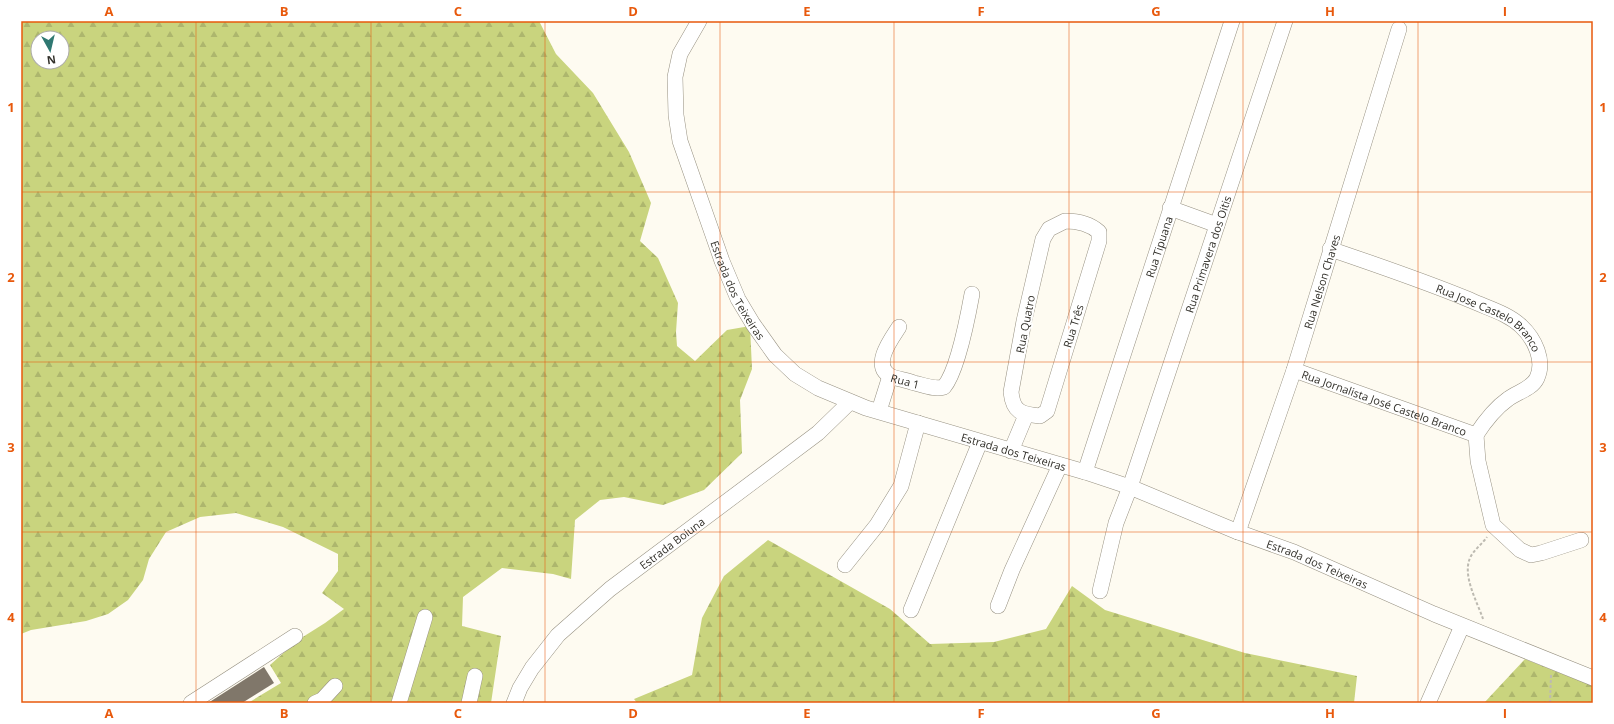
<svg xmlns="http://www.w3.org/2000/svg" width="1614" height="724" viewBox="0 0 1614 724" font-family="'Open Sans',sans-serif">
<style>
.forest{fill:url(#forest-firs);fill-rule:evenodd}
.building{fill:#80776a}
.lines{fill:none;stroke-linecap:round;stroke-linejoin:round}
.minor-casing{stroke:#979182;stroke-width:16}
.path{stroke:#bdbab1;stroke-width:2;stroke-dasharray:3 2;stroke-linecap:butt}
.minor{stroke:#fff;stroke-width:15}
.grid{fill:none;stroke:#e8590c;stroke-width:1;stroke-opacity:0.55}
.labels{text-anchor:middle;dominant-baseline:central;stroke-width:4;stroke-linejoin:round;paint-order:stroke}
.street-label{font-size:11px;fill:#32302a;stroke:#fff}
.neatline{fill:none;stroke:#e8590c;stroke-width:1.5}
.grid-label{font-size:13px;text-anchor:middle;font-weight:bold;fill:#e8590c}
</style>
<defs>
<pattern id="forest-firs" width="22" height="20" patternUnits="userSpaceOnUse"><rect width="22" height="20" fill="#c9d47e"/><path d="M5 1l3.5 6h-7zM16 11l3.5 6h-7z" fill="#adb66d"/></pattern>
</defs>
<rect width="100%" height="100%" fill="#fefbf1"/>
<g class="forest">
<path d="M21,21h518l17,33 37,39 36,59 22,51 -11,38 18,17 20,45 -2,29 1,14 18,15 32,-31 23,-4 2,43 -12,31 2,53 -38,37 -41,15 -39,-8 -24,3 -25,20 -4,59 -18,-5 -51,-6 -39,29 -1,29 39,10 -10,67h-243l33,-20 -11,-18 28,-25 27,-17 19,-14 -22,-16 16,-22v-17l-55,-27 -47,-14 -36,4 -34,15 -17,27 -6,21 -15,20 -20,14 -22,7 -55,9 -10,4zM38,38h24v24h-24z"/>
<path d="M768,540l122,69 40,35 64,-2 52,-13 26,-43 33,24 140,43 112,23 -3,27h-717l-3,-4 58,-24 10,-57 22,-42z"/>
<path d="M1525,659l68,27v17h-109z"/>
</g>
<path class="building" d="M264,667l10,16 -32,20h-34z"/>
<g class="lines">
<defs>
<g id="minor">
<path id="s1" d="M699,21l-19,33 -5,23 1,38 4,26 42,120 16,38 15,25 22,31 20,19 23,14 48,20 219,64 45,15 108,45 56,20 140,62 159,64"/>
<path d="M1170,208l47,17"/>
<path d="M1065,221c13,0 24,2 34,11v9l-52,170 -7,5c-19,-2 -27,-4 -29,-24l13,-71 19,-82 6,-10z"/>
<path id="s2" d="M1330,249c47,16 94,32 140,51 17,8 37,13 51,26 14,13 24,35 16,52 -5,11 -20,14 -29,21 -14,10 -23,22 -32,36"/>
<path id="s3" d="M899,327c-7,11 -28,38 -9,49 7,3 17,4 24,7 10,2 20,7 30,4 14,-17 24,-71 28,-93"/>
<path id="s4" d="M1294,370l182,65 2,26 15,64 27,25 11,5 10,-2 40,-13"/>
<path d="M879,411l11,-35"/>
<path d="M1011,451l15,-36"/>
<path id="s5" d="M1085,472l147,-451"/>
<path id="s6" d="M1238,532l56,-162 105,-341"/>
<path d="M845,565l32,-40 24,-39 17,-63"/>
<path id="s7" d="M1100,591l16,-68 14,-36 155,-466"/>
<path d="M998,606l14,-36 48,-105"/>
<path d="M911,610l69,-168"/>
<path d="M191,703l104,-67"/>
<path d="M315,703l7,-3 13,-14"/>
<path d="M399,703l26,-86"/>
<path d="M469,703l6,-27"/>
<path id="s8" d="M514,703l6,-15 12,-20 26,-33 52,-46 208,-156 32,-31"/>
<path d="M1428,703l34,-77"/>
</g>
</defs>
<use href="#minor" class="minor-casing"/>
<g class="path">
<path d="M1483,619c-6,-18 -22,-45 -12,-63 4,-7 11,-12 16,-19"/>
<path d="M1550,703l1,-28"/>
</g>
<use href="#minor" class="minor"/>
</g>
<path class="grid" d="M196,21v682M371,21v682M545,21v682M720,21v682M894,21v682M1069,21v682M1243,21v682M1418,21v682M21,192h1572M21,362h1572M21,532h1572"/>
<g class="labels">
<g class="street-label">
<text stroke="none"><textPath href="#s5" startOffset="237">Rua Tipuana</textPath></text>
<text stroke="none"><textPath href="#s7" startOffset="354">Rua Primavera dos Oitis</textPath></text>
<text stroke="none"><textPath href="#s6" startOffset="264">Rua Nelson Chaves</textPath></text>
<text stroke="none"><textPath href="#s1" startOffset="286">Estrada dos Teixeiras</textPath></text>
<text stroke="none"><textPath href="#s2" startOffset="175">Rua Jose Castelo Branco</textPath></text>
<text transform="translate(1025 324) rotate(-79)">Rua Quatro</text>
<text transform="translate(1073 326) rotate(-73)">Rua Três</text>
<text stroke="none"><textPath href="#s3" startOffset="72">Rua 1</textPath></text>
<text stroke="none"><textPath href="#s4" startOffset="96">Rua Jornalista José Castelo Branco</textPath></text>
<text stroke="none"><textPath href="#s1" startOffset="622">Estrada dos Teixeiras</textPath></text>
<text stroke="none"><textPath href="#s8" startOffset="228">Estrada Boiuna</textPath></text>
<text stroke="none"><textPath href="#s1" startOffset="946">Estrada dos Teixeiras</textPath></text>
</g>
</g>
<rect width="1614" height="724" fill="none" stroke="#ffffff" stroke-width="44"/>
<g transform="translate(50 50) rotate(172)"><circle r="19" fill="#ffffff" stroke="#adacaa"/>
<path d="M0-3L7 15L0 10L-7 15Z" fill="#2f7872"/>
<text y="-6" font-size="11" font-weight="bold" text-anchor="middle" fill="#32302a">N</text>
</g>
<rect x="22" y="22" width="1570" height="680" class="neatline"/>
<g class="grid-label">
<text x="109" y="16">A</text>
<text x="284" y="16">B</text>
<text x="458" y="16">C</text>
<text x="633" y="16">D</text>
<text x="807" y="16">E</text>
<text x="981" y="16">F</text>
<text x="1156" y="16">G</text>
<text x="1330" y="16">H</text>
<text x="1505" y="16">I</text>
<text x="11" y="112">1</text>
<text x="1603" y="112">1</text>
<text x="11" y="282">2</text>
<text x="1603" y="282">2</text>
<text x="11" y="452">3</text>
<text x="1603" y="452">3</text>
<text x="11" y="622">4</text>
<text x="1603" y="622">4</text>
<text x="109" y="718">A</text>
<text x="284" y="718">B</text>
<text x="458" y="718">C</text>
<text x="633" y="718">D</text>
<text x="807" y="718">E</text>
<text x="981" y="718">F</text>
<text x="1156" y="718">G</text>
<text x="1330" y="718">H</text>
<text x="1505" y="718">I</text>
</g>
</svg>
